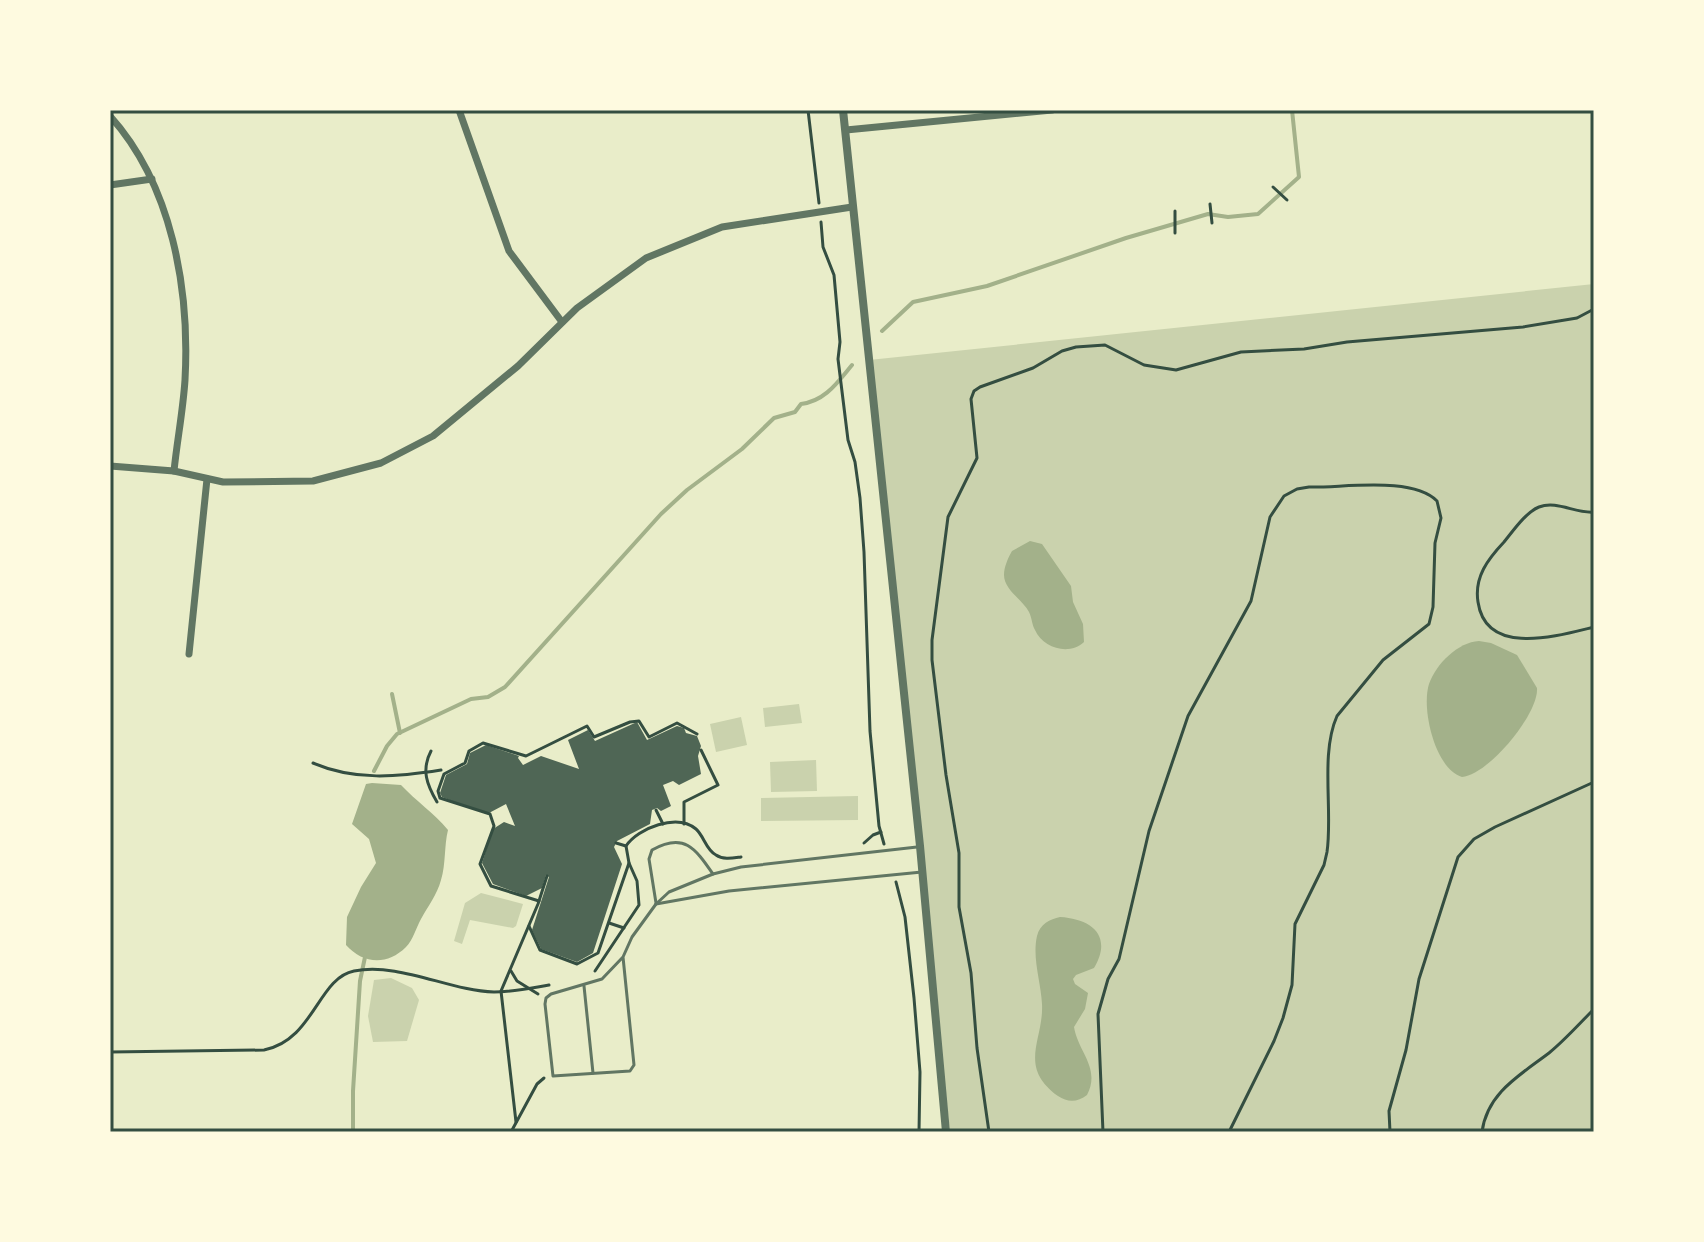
<svg xmlns="http://www.w3.org/2000/svg" width="1704" height="1242" viewBox="0 0 1704 1242" font-family="Mulish,sans-serif">
<style>
.green{fill:#cad2ad}
.water{fill:#a3b18a}
.lines{fill:none;stroke-linecap:round;stroke-linejoin:round}
.stream{stroke:#a3b18a;stroke-width:4}
.building{fill:#4f6655}
.path{stroke:#344e41;stroke-width:3}
.service{stroke:#617663;stroke-width:3}
.minor{stroke:#617663;stroke-width:7}
.tertiary{stroke:#617663;stroke-width:8}
.neatline{fill:none;stroke:#344e41;stroke-width:3}
</style>
<rect width="100%" height="100%" fill="#e9edc9"/>
<g class="green">
<path d="M1594,284v848h-644l-81,-772z"/>
<path d="M799,704l3,19 -37,4 -2,-19z"/>
<path d="M741,717l6,28 -31,7 -6,-28z"/>
<path d="M816,760l1,31 -46,1 -1,-30z"/>
<path d="M858,796v24l-97,1v-23z"/>
<path d="M481,893l42,11 -7,22 -3,2 -43,-8 -8,24 -8,-3 11,-38z"/>
<path d="M391,978l21,10 7,12 -12,41 -34,1 -5,-26 6,-36z"/>
</g>
<g class="water">
<path d="M1030,541l12,3 29,42 2,16 10,22 1,18c-15,14 -41,6 -49,-12 -3,-5 -3,-12 -6,-18 -6,-12 -25,-22 -25,-37 0,-8 4,-17 8,-24z"/>
<path d="M1479,641l12,2 26,12 20,33c2,26 -49,87 -75,89 -27,-8 -41,-68 -33,-93 7,-20 29,-42 50,-43z"/>
<path d="M372,783l29,2c15,16 33,28 47,45 -4,16 -2,34 -7,50 -4,15 -13,26 -20,39 -5,9 -8,21 -15,28 -19,19 -43,17 -60,-2l1,-28 14,-30 15,-24 -7,-24 -17,-15 14,-40z"/>
<path d="M1060,917c32,2 53,19 34,51l-18,7 -3,4 2,5 13,9 -3,16 -11,18c4,25 27,41 13,68 -9,7 -19,8 -29,1 -41,-30 -14,-56 -16,-92 -1,-22 -10,-46 -5,-68 3,-12 13,-17 23,-19z"/>
</g>
<g class="lines">
<g class="stream">
<path d="M882,331l31,-29 74,-16 139,-48 82,-24 20,3 30,-3 41,-37 -7,-67"/>
<path d="M392,694l8,39"/>
<path d="M374,771l13,-25 10,-12 74,-35 17,-2 17,-10 156,-173 26,-24 55,-41 32,-31 21,-6 6,-8c24,-3 36,-21 51,-39"/>
<path d="M353,1132v-41l7,-110 5,-24"/>
</g>
</g>
<path class="building" d="M637,722l10,18 30,-14 7,2 2,5 11,3 4,10 -3,10 3,18 -22,11 -6,-4 -10,4 8,21 -10,5 -4,-3 -5,2 -2,14 -33,17 -3,6 8,17 -29,89 -16,9 -36,-13 -9,-19 17,-53 -3,-2 -4,13 -16,8 -33,-12 -11,-21 11,-34 11,-7 11,4 -9,-22 -17,9 -37,-12 -10,-4 -2,-4 6,-18 21,-11 3,-11 16,-8 33,11 -1,2 5,7 18,-9 38,13 -11,-29 20,-10 7,11z"/>
<g class="lines">
<g class="path">
<path d="M808,110l11,93"/>
<path d="M1273,187l14,13"/>
<path d="M1210,204l2,19"/>
<path d="M1175,211v22"/>
<path d="M821,222l2,25 11,28 6,67 -2,17 10,81 7,22 5,36 4,54 6,179 9,95 5,18"/>
<path d="M1594,512c-18,2 -37,-12 -55,-5 -13,5 -26,24 -35,35 -16,17 -30,35 -26,60 8,55 79,34 116,25"/>
<path d="M431,751c-10,19 -4,34 6,51"/>
<path d="M313,763c42,18 84,14 128,7"/>
<path d="M656,810l7,14"/>
<path d="M684,824v-22l34,-17 -17,-35"/>
<path d="M616,843l10,3"/>
<path d="M864,843l9,-8 8,-3"/>
<path d="M896,882l9,35 9,81 6,74 -1,60"/>
<path d="M539,901l-48,-15 -11,-22 14,-38 -4,-12 -50,-16 -2,-7 6,-17 21,-11 4,-12 14,-8 43,13 61,-30 7,11 36,-15 9,-1 10,16 28,-14 20,11"/>
<path d="M609,923l15,5"/>
<path d="M529,926l11,24 37,14 21,-11 31,-90 -3,-17c12,-18 51,-33 70,-17 8,7 10,21 20,26 7,5 17,3 25,2"/>
<path d="M511,971l6,10 21,13"/>
<path d="M595,971l44,-66 -2,-24 -8,-18"/>
<path d="M110,1052l154,-2c50,-10 54,-72 90,-79 45,-9 96,20 140,21 18,0 37,-4 55,-7"/>
<path d="M516,1122l-15,-131 37,-87 9,-28"/>
<path d="M511,1132l26,-48 7,-6"/>
<path d="M989,1132l-12,-84 -6,-75 -12,-66v-54l-13,-78 -14,-115v-20l16,-123 29,-59 -6,-59 3,-8 6,-4 53,-19 29,-17 14,-4 29,-2 39,20 32,5 65,-18 63,-3 43,-7 176,-15 54,-9 17,-9"/>
<path d="M1103,1132l-5,-118 10,-35 11,-20 30,-128 39,-115 63,-115 19,-84 14,-21 13,-7 12,-2c34,1 103,-11 128,14l4,17 -6,25 -2,64 -4,17 -46,36 -46,56c-17,38 -4,95 -10,136l-3,13 -29,59 -3,61 -9,33 -9,23 -45,91"/>
<path d="M1390,1132l-1,-21 17,-61 13,-71 39,-122 16,-18 21,-12 99,-45"/>
<path d="M1482,1132c5,-39 38,-57 67,-79 16,-13 30,-29 45,-44"/>
</g>
<g class="service">
<path d="M656,903l-7,-44 3,-9c32,-18 43,-2 61,24"/>
<path d="M656,904l73,-13 193,-19"/>
<path d="M623,957l11,108 -4,6 -77,5 -8,-72 1,-6 5,-4 51,-15 21,-22 9,-20 24,-33 13,-12 44,-18 28,-7 176,-20"/>
<path d="M584,986l9,87"/>
</g>
<g class="minor">
<path d="M459,110l50,141 53,71"/>
<path d="M110,116c62,69 80,173 75,264 -2,31 -8,61 -11,91"/>
<path d="M846,130l206,-20"/>
<path d="M110,185l42,-6"/>
<path d="M110,466l64,5 49,11 90,-1 68,-18 52,-27 85,-70 59,-58 69,-50 76,-31 130,-20"/>
<path d="M189,654l18,-175"/>
</g>
<path class="tertiary" d="M843,110l77,736 26,286"/>
</g>
<rect width="1704" height="1242" fill="none" stroke="#fefae0" stroke-width="224"/>
<rect x="112" y="112" width="1480" height="1018" class="neatline"/>
</svg>
